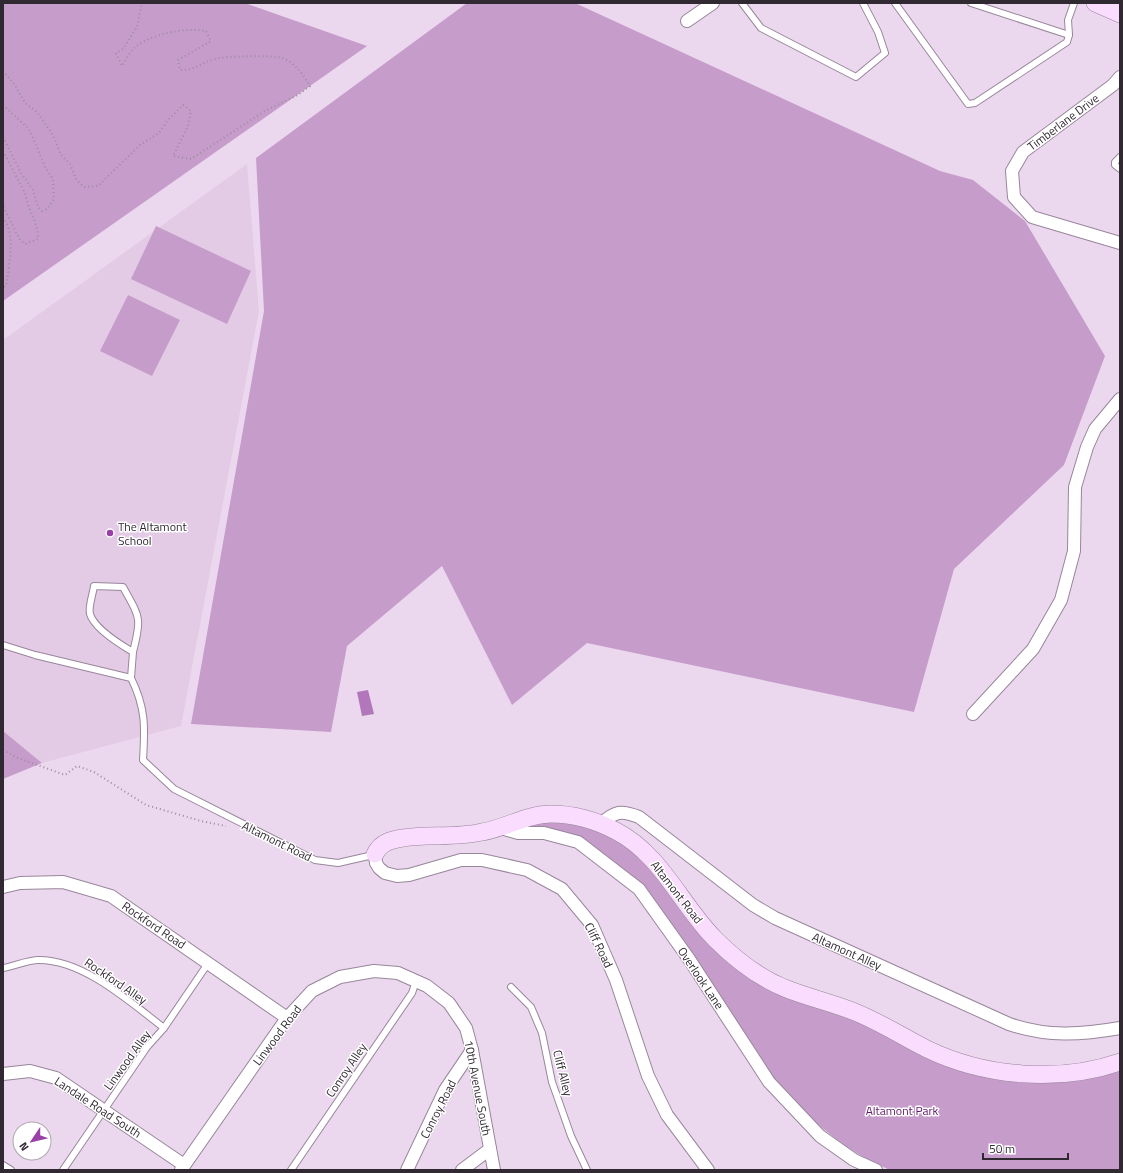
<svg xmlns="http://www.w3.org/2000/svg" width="1123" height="1173" viewBox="0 0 1123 1173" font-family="'Titillium Web',sans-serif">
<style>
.built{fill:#e3cbe6}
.green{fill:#c69ccb}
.water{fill:#b277ba}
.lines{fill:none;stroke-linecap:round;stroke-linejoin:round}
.lane-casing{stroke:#98869b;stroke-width:8}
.street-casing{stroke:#98869b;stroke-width:14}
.secondary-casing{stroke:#98869b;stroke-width:18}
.path{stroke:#9c8d9d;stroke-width:2;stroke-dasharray:1 3;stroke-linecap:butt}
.lane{stroke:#fff;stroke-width:6}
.street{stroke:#fff;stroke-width:12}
.secondary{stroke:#faddfe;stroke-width:17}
.poi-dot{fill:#9b3fa8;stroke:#fff;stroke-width:1.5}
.labels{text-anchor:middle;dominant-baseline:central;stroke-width:3;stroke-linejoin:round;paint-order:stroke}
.street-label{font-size:12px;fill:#312932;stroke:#fff}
.poi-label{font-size:12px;fill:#312932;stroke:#fff;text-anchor:start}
.park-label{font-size:12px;fill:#61186b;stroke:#fff}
</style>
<rect width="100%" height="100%" fill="#ecd8ee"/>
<path class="built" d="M247,164l12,147 -78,415 -139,37 -39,-32v-391z"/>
<g class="green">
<path d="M3,3h242l122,43 -364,255z"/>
<path d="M467,3h108l365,168 33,9 52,41 80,135 -41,109 -110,104 -40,143 -327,-69 -75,62 -70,-139 -95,80 -16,86 -140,-8 73,-413 -8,-153z"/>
<path d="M156,226l95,45 -24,53 -96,-45z"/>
<path d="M128,295l52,25 -28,56 -52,-25z"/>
<path d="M3,731l39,32 -39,16z"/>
<path d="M540,821l32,3 27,7 26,15 23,19 62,79 237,121 173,5v100h-230c-10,-5 -21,-9 -30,-15 -33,-20 -63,-48 -88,-77l-109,-164 -67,-65 -75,-20z"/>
</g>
<path class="water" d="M368,690l6,24 -12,2 -5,-24z"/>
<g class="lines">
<defs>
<g id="lane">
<path d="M742,3l19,25 95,49 29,-24 -7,-21 -15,-29"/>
<path d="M895,3l73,101 7,-1 92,-61 2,-7 -1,-15 6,-17"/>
<path d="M971,3l98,32"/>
<path d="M1120,157l-5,5v3l5,4"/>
<path d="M3,645l32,10 96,23c15,30 14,50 12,82l31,29 141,71 23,3 35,-8"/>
<path d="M131,678l2,-26c-12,-7 -39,-24 -43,-38 -2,-7 3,-20 4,-28l29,1c17,31 19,30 10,65"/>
<path d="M3,968c11,-2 25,-8 36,-8 45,0 91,42 125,68"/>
<path d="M511,987l20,20 11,26 10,49 19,54 16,34"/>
<path d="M3,1165l8,5"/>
<path d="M63,1170l84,-123 17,-19 45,-66"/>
<path d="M291,1170l121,-177 4,-12"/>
</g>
<g id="street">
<path d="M687,21l26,-18"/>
<path d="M1120,77l-7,8 -90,67 -11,19 2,26 18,20 88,26"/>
<path d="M973,714l60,-65 28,-49 13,-49 1,-64 12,-40 8,-18 25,-30"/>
<path d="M601,824c14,-13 20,-14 38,-7l114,88 22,13 234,106c39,13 71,11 111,4"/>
<path d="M501,828l17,5h26l34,9 61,47 50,70 80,123 51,54 34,24 22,10"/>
<path d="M375,854l1,9 3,5 6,5 12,3 12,-1 52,-15h21l45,10 35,19 30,36 24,55 32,96 19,39 41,55"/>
<path d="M3,887l17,-4 43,-1 48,14 176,122"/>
<path d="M3,1074l27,-3 26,7 128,87"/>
<path d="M181,1170l106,-152 25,-27 28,-14 34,-6 24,2 29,13 22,17 17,25 6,22 22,120"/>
<path d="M407,1170l38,-80 27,-40"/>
<path d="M462,1170l28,-21"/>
</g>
<g id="secondary">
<path d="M1095,3l25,11"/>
<path d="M375,854c6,-12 16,-14 28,-16 26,-4 53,0 79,-6 24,-4 45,-18 69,-18 22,0 46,7 65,17 45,23 65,74 99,108 20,20 46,40 72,50 23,9 46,14 68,23 25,10 48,25 72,37 58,28 132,34 193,13"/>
</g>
</defs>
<use href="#lane" class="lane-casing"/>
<use href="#street" class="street-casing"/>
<use href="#secondary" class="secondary-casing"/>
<g class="path">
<path d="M3,71l12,14 10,18 12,9 16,23 8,20 9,9 6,15 8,8 14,-1 42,-41 19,-12 9,-13 15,-15 8,6 -3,15 -15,30 18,3 74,-48 33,-16 12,-9c-7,-11 -15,-24 -28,-28 -9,-3 -57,-2 -67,1 -14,3 -19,12 -35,11l-2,-10 33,-19 -5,-10c-21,-4 -58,3 -74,19 -4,5 -7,11 -10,16l-6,-13 7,-4 14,-22 5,-24"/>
<path d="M3,105l26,24 17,40 7,10 1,20 -7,10 -5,2 -4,-4 -5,-17 -12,-17 -18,-36"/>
<path d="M3,151l22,42c2,16 14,30 13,46l-13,5 -5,-4 -17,-34"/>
<path d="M3,217c13,18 6,44 4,65l-1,4 -3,1"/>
<path d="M3,750l15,8 47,17 12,-9 17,6 52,33 55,16 25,5"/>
</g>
<use href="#lane" class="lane"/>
<use href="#street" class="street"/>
<use href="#secondary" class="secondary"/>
</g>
<circle class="poi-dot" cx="110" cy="533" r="4"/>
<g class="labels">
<g class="street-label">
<text transform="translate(1063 122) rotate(-37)">Timberlane Drive</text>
<text transform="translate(277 841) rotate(26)">Altamont Road</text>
<text transform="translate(677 892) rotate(52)">Altamont Road</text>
<text transform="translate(154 925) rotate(34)">Rockford Road</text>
<text transform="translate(599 945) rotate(64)">Cliff Road</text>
<text transform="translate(847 951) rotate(24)">Altamont Alley</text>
<text transform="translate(701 978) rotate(56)">Overlook Lane</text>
<text transform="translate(116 981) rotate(34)">Rockford Alley</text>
<text transform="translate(277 1035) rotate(-53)">Linwood Road</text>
<text transform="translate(127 1060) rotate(-54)">Linwood Alley</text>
<text transform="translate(346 1070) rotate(-56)">Conroy Alley</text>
<text transform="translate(563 1073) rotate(76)">Cliff Alley</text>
<text transform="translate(478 1088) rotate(79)">10th Avenue South</text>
<text transform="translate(98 1107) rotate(33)">Landale Road South</text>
<text transform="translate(438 1109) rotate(-63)">Conroy Road</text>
</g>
<g class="poi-label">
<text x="118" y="526">The Altamont<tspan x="118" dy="14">School</tspan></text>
</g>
<g class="park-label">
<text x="902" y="1110">Altamont Park</text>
</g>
</g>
<rect width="1123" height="1173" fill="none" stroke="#312932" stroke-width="8"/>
<g transform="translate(32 1141) rotate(235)"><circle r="19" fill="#ffffff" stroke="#ada9ad"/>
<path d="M0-3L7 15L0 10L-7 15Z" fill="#9b3fa8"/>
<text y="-6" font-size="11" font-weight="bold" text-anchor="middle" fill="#312932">N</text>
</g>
<path d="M983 1153v6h85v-6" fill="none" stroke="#312932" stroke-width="2"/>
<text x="989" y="1153" font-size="12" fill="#312932" stroke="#ffffff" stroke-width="3" paint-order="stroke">50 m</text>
</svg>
